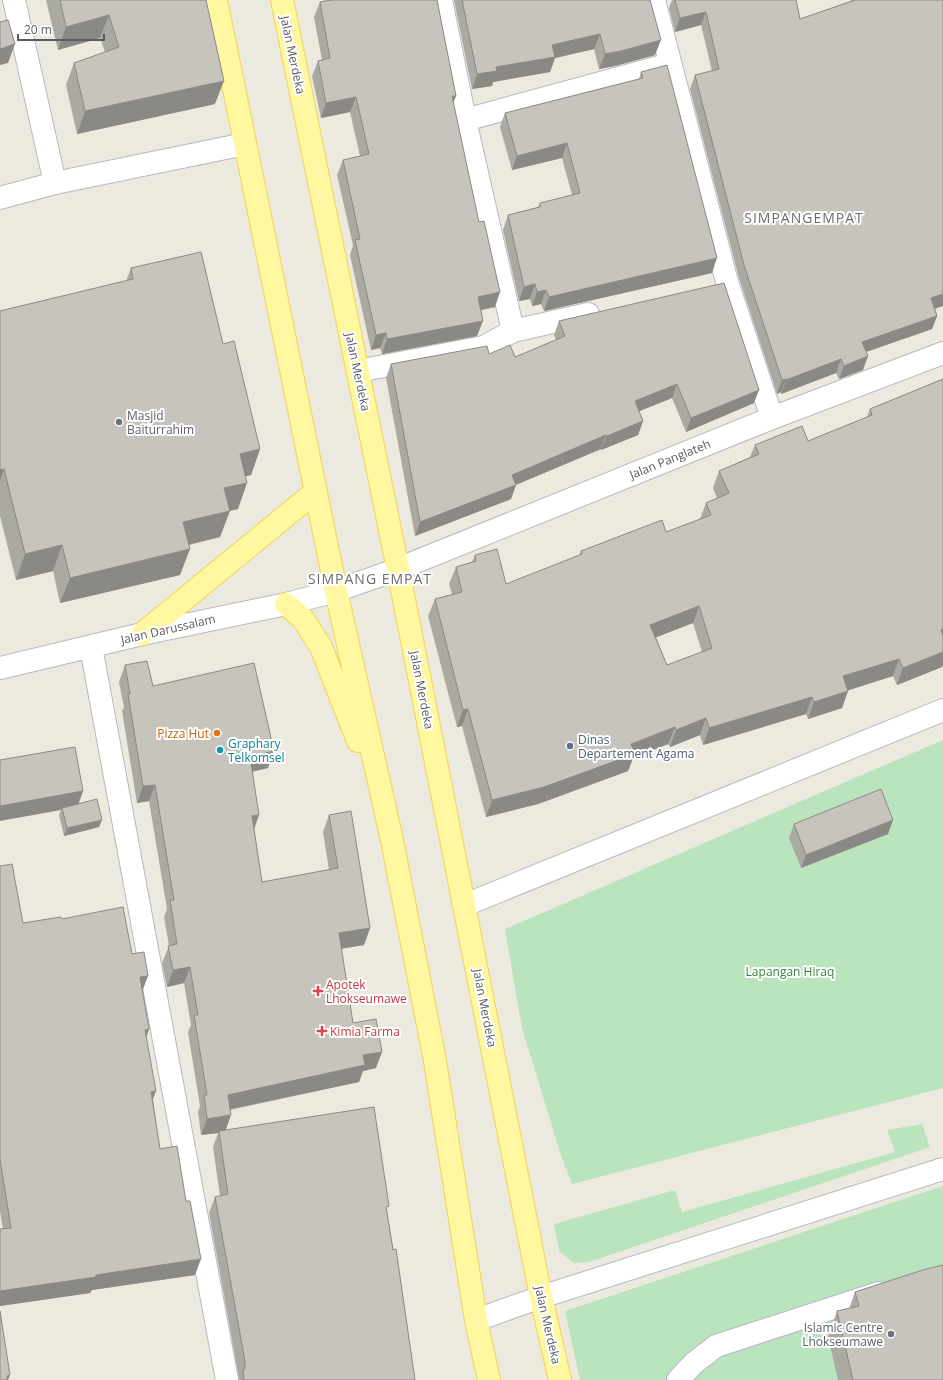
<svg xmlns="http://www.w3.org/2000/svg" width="943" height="1380" viewBox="0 0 943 1380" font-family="'Open Sans',sans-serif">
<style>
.green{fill:#bae4be}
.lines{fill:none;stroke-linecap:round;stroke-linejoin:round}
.minor-casing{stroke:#b7b9bf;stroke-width:24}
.major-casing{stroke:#f2d352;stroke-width:24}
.minor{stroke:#fff;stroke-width:22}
.major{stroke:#fff8a1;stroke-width:22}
.wall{fill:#aaa9a2;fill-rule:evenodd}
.shaded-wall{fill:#8b8984}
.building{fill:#c6c4bc;stroke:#8b8984;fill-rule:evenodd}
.worship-dot{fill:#6b7280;stroke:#fff;stroke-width:1.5}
.food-dot{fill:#e8710a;stroke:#fff;stroke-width:1.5}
.service-dot{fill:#5c6f8a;stroke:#fff;stroke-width:1.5}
.culture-dot{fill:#0f9aa8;stroke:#fff;stroke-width:1.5}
.health-dot{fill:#e0444e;stroke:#fff;stroke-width:1.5}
.labels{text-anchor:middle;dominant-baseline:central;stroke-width:4;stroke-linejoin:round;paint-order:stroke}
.street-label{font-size:12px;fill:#585b61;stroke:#fff}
.worship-label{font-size:12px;fill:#5b616d;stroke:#fff;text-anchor:start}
.food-label{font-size:12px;fill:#c56008;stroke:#fff;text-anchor:end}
.service-label{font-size:12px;fill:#4e5e75;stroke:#fff;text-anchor:start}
.culture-label{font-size:12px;fill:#0d838f;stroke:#fff;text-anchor:start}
.park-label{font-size:12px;fill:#33843e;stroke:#fff}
.health-label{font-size:12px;fill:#be3a42;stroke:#fff;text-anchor:start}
.quarter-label{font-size:14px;letter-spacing:1px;fill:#696d73;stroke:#fff}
</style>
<rect width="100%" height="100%" fill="#eceadf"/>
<g class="green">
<path d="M943,740v348l-371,96 -12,-32 -38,-124 -17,-99z"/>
<path d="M922,1124l8,23 -341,115 -15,1 -15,-12 -5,-27 121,-34 7,22 213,-60 -8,-22z"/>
<path d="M943,1186v103l-94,43 -21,5 10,43h-258l-15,-69z"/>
</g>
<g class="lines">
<defs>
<g id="minor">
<path d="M14,0l41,183"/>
<path d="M441,0l24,120 48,211"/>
<path d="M654,0l73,282 45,136"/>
<path d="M465,120l205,-56"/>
<path d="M0,198l55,-15 190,-39"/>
<path d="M358,371l126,-24 29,-16 75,-17"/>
<path d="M91,647l136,733"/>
<path d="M0,668l142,-34 144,-30 50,-13 62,-22 374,-151 171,-65"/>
<path d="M465,905l478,-195"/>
<path d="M476,1320l65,-23 402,-128"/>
<path d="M678,1380l16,-17 22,-17 163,-53"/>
</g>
<g id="major">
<path d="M216,0l120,591 56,249 43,221 41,259 13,60"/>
<path d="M282,0l116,569 143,728 19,83"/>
<path d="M286,604l17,15 18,28 37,94"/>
<path d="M142,634l173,-142"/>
</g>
</defs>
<use href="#minor" class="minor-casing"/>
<use href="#major" class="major-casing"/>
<use href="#minor" class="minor"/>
<use href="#major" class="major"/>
</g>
<g class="wall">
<path d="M46,0h160l9,104 -138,30 -11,-49 8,-22 31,-11 -5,-14 -42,12z"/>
<path d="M328,0h109l19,96 -3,7 42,204 -14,3 -4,26 -95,18 -2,-6 -9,2 -21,-95 3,-10 -16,-70 6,-15 17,-4 -10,-44 -29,6 -9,-42 6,-15 4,-1 -8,-43 6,-15z"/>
<path d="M454,0h196l5,55 -40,11 -16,3 -5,-20 -39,9 -5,14 -57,10 -1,4 -20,3z"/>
<path d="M672,0h124l4,19 51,-18v-1h92l-8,309 2,7 -5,13 -66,23 -3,18 -24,9 -3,-6 -55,21v-2l-4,2 -38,-116 -49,-189 5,-14 17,-4 -11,-46 -26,7 -6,-24z"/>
<path d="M641,72l71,201 -168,38 -3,-7 -9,2 -2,-7 -11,2 -16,-71 5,-15 30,-8 2,-4 32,-8 -10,-37 -50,12 -12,-43 5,-14 134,-34z"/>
<path d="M131,268l92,76 37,105 -9,26 -6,1 -7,33 -9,2 -9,26 -31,8 -9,30 -120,28 -7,-32 -37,9 -16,-64v-205l126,-30z"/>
<path d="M559,321l195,82 -68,29 -14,-34 -33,13 4,10 -5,14 -37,15v-1l-85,36 -5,14 -96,37 -29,-158 5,-14 98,-10 26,3 41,-17 -2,-5z"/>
<path d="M943,379l-1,288 -45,18 -4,-9 -45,14 -6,18 -34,11 -2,-5 -103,31 -3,-10 -30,12 -2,-3 -35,14 -5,13 -90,33 -52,13 -24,-91 -5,1 -29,-111 7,-17 17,-5 -3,-10 7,-17 16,-5 3,-7 31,29 73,-28 2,-5 85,-19 34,-13 6,-16 11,-5 -4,-10 6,-17 31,-14 5,-12 53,-4 59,-24 3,-8zM693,623l9,29 -35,13 -11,-28z"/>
<path d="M125,665l143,103 -16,4 2,57 8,53 67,-12 -6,-38 6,-17 41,113 -6,17 -23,4 12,74 23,45 -13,3 -4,11 -129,28 -4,20 161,81 28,169h-176v-2l-30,-165 6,-16 5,-1 -7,-49 5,-14 -17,2 -3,-23 2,-6 -12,-74 3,-7 -7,-42 -17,4 -5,-24 7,-17 -5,-29 3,-8 -18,-108 -12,2 -15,-92 2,-4 -5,-25z"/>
<path d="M0,760l83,31 -4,12 20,24 -35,9 -5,-21 2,-5z"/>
<path d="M794,824l94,10 -87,34 -12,-30z"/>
<path d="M0,866l23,57 39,-4 70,35 10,37 4,47 7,61 7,50 35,126 -103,15 -2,3 -90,13v-77h3l-3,-17z"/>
<path d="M855,1292l88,88h-105l-10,-43 9,-26 12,-2z"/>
</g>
<g class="shaded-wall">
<path d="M706,12l-5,13 -26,7 5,-14z"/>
<path d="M109,15l-9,23 -42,12 8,-23z"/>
<path d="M600,34l-6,15 -39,9 -5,14 -57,10 -1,4 -20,3 5,-15 75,-29z"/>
<path d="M661,40l-6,15 -40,11 -16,3 6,-15z"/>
<path d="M15,44l-7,19 -8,2v-16z"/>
<path d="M224,81l-9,23 -138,30 8,-23z"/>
<path d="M452,96h4l-6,15z"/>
<path d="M356,97l-6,15 -29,6 5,-15z"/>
<path d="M567,143l-5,15 -50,12 5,-14z"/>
<path d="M717,258l-5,15 -168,38 5,-14z"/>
<path d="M535,284l-5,15 -11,2 5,-14z"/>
<path d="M546,290l-5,14 -9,2 5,-14z"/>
<path d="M500,292l-5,15 -23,5 6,-15z"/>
<path d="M943,294v12l-17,6 5,-14z"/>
<path d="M937,316l-5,13 -75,26 5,-13z"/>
<path d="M483,321l-6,15 -95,18 5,-15z"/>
<path d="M386,333l-6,15 -9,2 5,-15z"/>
<path d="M868,356l-5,14 -24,9 5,-13z"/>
<path d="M841,359l-5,14 -55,21 5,-14z"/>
<path d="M786,379l-5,13 -4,2 5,-14z"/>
<path d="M677,384l-5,14 -42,17 5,-14z"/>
<path d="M759,390l-5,13 -68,29 5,-14z"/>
<path d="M643,421l-5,14 -37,15 6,-14z"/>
<path d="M606,435l-5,14 -88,37 3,-1 -5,14 -96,37 5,-14 92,-47z"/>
<path d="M260,449l-9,26 -20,5 9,-26z"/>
<path d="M4,469l-4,12v-11z"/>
<path d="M247,483l-9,26 -23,5 9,-26z"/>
<path d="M230,511l-10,26 -46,11 9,-26z"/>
<path d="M62,545l-9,26 -37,9 9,-26z"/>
<path d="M190,549l-10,26 -120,28 10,-25z"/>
<path d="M699,606l-6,17 -49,19 6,-17z"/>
<path d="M943,629v15l-2,-14z"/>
<path d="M943,652v13l-1,2 -45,18 6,-17z"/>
<path d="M899,659l-6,17 -56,18 6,-18z"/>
<path d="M848,691l-6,17 -34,11 6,-17z"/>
<path d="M812,697l-6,17 -103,31 6,-17z"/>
<path d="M468,709l-6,17 -5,1 6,-17z"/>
<path d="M706,718l-6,17 -30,12 6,-17z"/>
<path d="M675,727l-7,17 -35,14 -5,13 -90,33 -52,13 6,-17z"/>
<path d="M274,751l-6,17 -24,5 6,-16z"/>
<path d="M155,785l-6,16 -12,2 6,-17z"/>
<path d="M83,791l-6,16 -15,1 -1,2 -61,11v-15z"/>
<path d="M259,815l-6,17 -1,-16z"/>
<path d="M102,820l-3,7 -35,9 3,-8z"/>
<path d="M893,820l-5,14 -87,34 5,-13z"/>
<path d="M370,928l-6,17 -31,5 6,-17z"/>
<path d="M190,967l-6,16 -17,4 6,-17z"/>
<path d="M148,976l-6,16 -2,-15z"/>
<path d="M149,1029l-5,16 1,-15z"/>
<path d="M382,1052l-6,16 -13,3 -4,11 -138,29 7,-16 135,-40z"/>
<path d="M156,1091l-6,16 1,-15z"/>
<path d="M231,1115l-6,17 -6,-1 -1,2 -17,2 6,-16z"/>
<path d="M201,1259l-6,16 -103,15 -2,3 -90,13v-15l96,-16z"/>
<path d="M10,1375l-2,5h-3l2,-4z"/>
</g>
<g class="building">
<path d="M60,0h146l18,81 -139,30 -11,-48 45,-16 -10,-32 -43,12z"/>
<path d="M331,0h106l19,96h-4l27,126 5,-1 16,71 -22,5 5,24 -96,18 -1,-6 -10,2 -21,-95 5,-1 -17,-79 26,-6 -13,-57 -30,6 -8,-42 12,-3 -10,-56z"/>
<path d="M462,0h188l11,40 -40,11 -16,3 -5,-20 -48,11 3,12 -59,10 1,4 -20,3z"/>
<path d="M675,0h121l4,19 55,-19h88v294l-12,4 6,18 -75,26 6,14 -24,10 -3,-7 -55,21v-1l-4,1 -38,-115 -49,-190 24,-6 -13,-57 -26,6z"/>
<path d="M8,20l7,24 -15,5v-27z"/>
<path d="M667,65l50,193 -168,39 -3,-7 -9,2 -2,-8 -11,3 -16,-72 32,-8v-4l40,-10 -13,-50 -50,13 -12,-43 138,-35 -2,-6z"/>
<path d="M201,252l22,92 11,-3 26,108 -20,5 7,29 -23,5 6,23 -47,11 7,27 -120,29 -8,-33 -37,9 -21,-85 -4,1v-159l133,-32 -2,-11z"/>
<path d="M724,283l35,107 -68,28 -14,-34 -42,17 8,20 -36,15 -1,-1 -94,40 4,10 -96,37 -29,-158 96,-18 2,8 21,-9 5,12 50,-21 -6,-15z"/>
<path d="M943,379v250l-2,1 2,6v16l-40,16 -4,-9 -56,17 5,15 -34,11 -2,-5 -103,31 -3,-10 -30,12 -1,-3 -44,17 4,10 -91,33 -52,13 -24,-91 -5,1 -28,-111 27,-7 -6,-25 20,-6 -1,-6 22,-6 9,35 76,-30 -1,-3 81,-31 4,12 45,-17 -5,-12 23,-10 -10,-22 40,-17 -4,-9 47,-19 6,15 64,-26 -2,-6zM699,606l13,42 -45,17 -17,-40z"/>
<path d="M147,661l6,25 101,-23 20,88 -24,6 9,58 -7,1 10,66 76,-14 -9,-53 22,-4 19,117 -31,5 14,90 23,-4 6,33 -19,3 2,10 -137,30 3,20 -24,4 -3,-24h3l-13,-80h4l-8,-48 -17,3 -5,-24 9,-2 -7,-44h4l-19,-115 -12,1 -15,-92h2l-5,-29z"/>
<path d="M75,747l8,44 -83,15v-46z"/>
<path d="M881,789l12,31 -87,35 -12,-31z"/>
<path d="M97,799l5,21 -35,8 -5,-20z"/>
<path d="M12,864l11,59 38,-6 1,2 61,-12 9,47 12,-2 4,24 -8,1 9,52 -4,1 11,61 -5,1 9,57 17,-3 9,55h4l11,58 -105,16v2l-96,14v-62l11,-1 -11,-69v-293z"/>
<path d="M374,1107l15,99 -3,1 7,43 3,-1 19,131h-171l-1,-9 2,-3v-7l-30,-164 13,-3 -9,-63z"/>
<path d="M943,1265v115h-90l-16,-69 22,-5 -4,-14 71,-23z"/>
<path d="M0,1311l10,64 -3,1v4h-7z"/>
</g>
<g class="worship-dot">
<circle cx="119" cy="422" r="4"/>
<circle cx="891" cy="1334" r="4"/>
</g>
<circle class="food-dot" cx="217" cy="733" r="4"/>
<circle class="service-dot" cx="570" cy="746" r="4"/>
<circle class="culture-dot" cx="220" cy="750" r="4"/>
<g class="health-dot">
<path d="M316 985h4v4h4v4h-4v4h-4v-4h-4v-4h4z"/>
<path d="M320 1025h4v4h4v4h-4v4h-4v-4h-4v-4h4z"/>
</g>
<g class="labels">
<g class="street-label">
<text transform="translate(293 55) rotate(78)">Jalan Merdeka</text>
<text transform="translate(358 372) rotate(78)">Jalan Merdeka</text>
<text transform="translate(670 459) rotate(-22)">Jalan Panglateh</text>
<text transform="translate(168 629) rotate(-13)">Jalan Darussalam</text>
<text transform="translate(422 690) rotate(79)">Jalan Merdeka</text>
<text transform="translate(485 1008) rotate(79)">Jalan Merdeka</text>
<text transform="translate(548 1325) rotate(77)">Jalan Merdeka</text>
</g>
<g class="worship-label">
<text x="127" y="415">Masjid<tspan x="127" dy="14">Baiturrahim</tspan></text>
<text x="883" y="1327" text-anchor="end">Islamic Centre<tspan x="883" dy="14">Lhokseumawe</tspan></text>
</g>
<g class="food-label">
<text x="209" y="733">Pizza Hut</text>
</g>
<g class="service-label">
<text x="578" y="739">Dinas<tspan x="578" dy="14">Departement Agama</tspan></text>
</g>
<g class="culture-label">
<text x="228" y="743">Graphary<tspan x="228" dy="14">Telkomsel</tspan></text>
</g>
<g class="park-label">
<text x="790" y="971">Lapangan Hiraq</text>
</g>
<g class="health-label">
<text x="326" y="984">Apotek<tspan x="326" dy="14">Lhokseumawe</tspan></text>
<text x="330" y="1031">Kimia Farma</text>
</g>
<g class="quarter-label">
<text x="804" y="217">SIMPANGEMPAT</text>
<text x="370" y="578">SIMPANG EMPAT</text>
</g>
</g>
<path d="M18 34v6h86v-6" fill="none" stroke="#585b61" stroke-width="2"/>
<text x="24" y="34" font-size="12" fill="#585b61" stroke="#ffffff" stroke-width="3" paint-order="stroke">20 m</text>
</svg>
